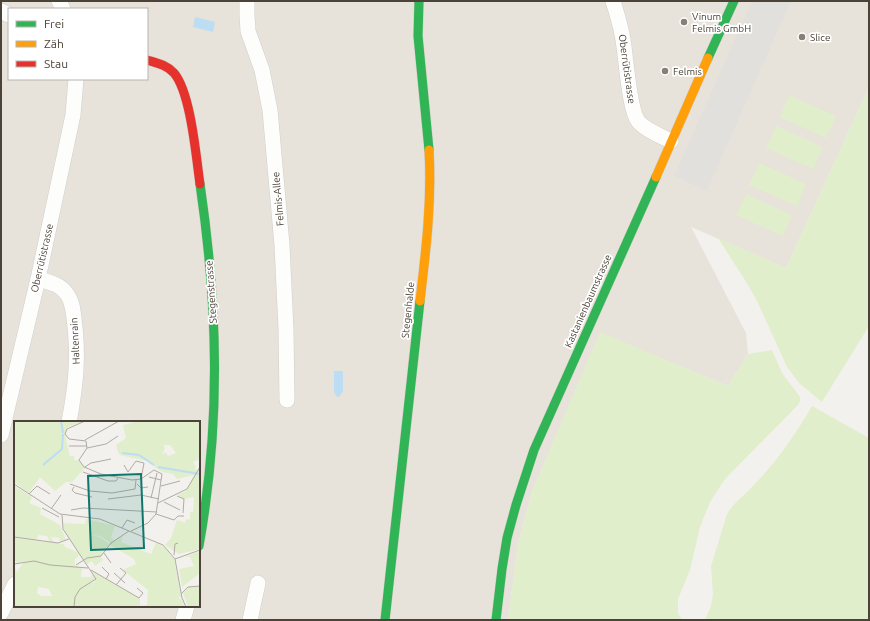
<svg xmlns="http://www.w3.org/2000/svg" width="870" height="621" viewBox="0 0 870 621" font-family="Ubuntu,sans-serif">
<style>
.residential{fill:#e7e3da;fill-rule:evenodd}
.green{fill:#e0eecc}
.parking{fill:#e2e0dc}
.water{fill:#bcddf3}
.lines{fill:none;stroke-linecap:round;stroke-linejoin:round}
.street-casing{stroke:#d1cfca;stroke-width:16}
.fast-casing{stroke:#d3cec4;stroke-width:10}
.slow-casing{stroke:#d3cec4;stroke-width:10}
.jam-casing{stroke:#d3cec4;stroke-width:10}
.street{stroke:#fdfdfc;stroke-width:15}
.fast{stroke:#30b455;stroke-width:9}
.slow{stroke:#ff9f0a;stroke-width:9}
.jam{stroke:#e5322d;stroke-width:9}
.poi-dot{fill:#868077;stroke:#fff;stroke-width:1.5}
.labels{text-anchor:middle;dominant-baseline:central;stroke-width:3.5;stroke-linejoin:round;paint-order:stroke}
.poi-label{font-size:10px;fill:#4b4337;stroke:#fff;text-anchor:start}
.street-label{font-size:10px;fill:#4b4337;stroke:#fff}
.inset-river{fill:none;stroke:#bcddf3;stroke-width:2}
.inset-road{fill:none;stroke:#b0aba4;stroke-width:1}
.view{fill:#0f766e;fill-opacity:0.15;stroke:#0f766e;stroke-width:2}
.inset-edge{fill:none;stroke:#4b4337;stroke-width:2}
</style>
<rect width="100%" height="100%" fill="#f3f1ed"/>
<path class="residential" d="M1,1h868v86l-83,181 -95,-41 55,106 2,21 -20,32 -128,-53 -68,159 -14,52 -10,76h-507zM9,9h138v70h-138zM15,422h184v184h-184z"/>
<g class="green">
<path d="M869,87v239l-47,76 -22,-18 -13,-17 -30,-66 -12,-21 -27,-42 68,30z"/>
<path d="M789,95l47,21 -10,22 -46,-21z"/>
<path d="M776,126l47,21 -10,22 -47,-21z"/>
<path d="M759,163l47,21 -9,22 -48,-21z"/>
<path d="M746,194l46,21 -9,21 -47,-21z"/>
<path d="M600,332l128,54 20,-32 24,-4 10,23 18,24v4l-2,4 -73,74 -15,23 -10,25 -10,43 -12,29v14l4,7h-174l10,-76 14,-52z"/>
<path d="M812,406l57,32v182h-164l6,-14 2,-12 -2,-28 16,-52c7,-12 18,-19 27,-29 23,-24 42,-51 58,-79z"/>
</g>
<path class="parking" d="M752,1h39l-84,190 -33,-15z"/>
<g class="water">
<path d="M195,17l20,5 -2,10 -20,-5z"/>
<path d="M334,371h9v20l-4,6 -3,-1 -2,-4z"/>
</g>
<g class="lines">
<defs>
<g id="street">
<path d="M59,1l4,8"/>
<path d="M247,1v14l1,16 14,39 8,40 12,135 4,84 1,71"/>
<path d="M613,1c4,13 8,25 10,39 3,16 6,69 15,81 7,9 23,15 33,20"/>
<path d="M1,11l8,4"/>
<path d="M38,279c11,3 22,5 29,15 5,7 6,15 7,24 5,38 2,67 -5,104"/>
<path d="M1,435l37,-156 35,-164 3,-36"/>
<path d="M1,613l14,-29"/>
<path d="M183,620l4,-14"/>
<path d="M250,620l8,-37"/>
</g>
<g id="fast">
<path d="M419,1l-1,35 11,114"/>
<path d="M708,58l26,-57"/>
<path d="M199,546c22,-123 19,-239 1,-362"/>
<path d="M385,620l35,-319"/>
<path d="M496,620l6,-51 5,-31 9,-33 18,-55 122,-273"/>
</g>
<g id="slow">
<path d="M656,177l52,-119"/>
<path d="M420,301c6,-51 12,-100 9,-151"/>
</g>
<path id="jam" d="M147,60c10,3 20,5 27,13 17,20 22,84 26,111"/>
</defs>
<use href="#street" class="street-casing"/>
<use href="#fast" class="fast-casing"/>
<use href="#slow" class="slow-casing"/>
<use href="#jam" class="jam-casing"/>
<use href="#street" class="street"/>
<use href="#fast" class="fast"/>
<use href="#slow" class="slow"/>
<use href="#jam" class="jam"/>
</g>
<g class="poi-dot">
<circle cx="684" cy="22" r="4"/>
<circle cx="802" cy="37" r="4"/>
<circle cx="665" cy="71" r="4"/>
</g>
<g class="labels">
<g class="poi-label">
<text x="692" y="16">Vinum<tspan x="692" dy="12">Felmis GmbH</tspan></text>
<text x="810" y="37">Slice</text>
<text x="673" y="71">Felmis</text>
</g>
<g class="street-label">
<text transform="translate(627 69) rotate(82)">Oberrütistrasse</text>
<text transform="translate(278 199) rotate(-95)">Felmis-Allee</text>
<text transform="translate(42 258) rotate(-77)">Oberrütistrasse</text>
<text transform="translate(211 292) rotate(-94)">Stegenstrasse</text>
<text transform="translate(588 301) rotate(-66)">Kastanienbaumstrasse</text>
<text transform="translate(408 310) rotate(-84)">Stegenhalde</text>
<text transform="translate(75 341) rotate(-93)">Haltenrain</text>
</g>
</g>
<g transform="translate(14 421)">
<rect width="186" height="186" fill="#f3f1ed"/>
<path d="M0,0h70l-16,6 -3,8 5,21h4v4h4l7,8 -13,14h-6l-11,9 -15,-14 -11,16 -15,-11zM125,0h61v38l-7,3 3,5 -2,2 6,1v79l-21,5 -14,-9 6,-7 6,-18 9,3 -1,-3 5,-1v-7h3l1,-15 -10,2 -6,-4 8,-4 8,-16 -17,4 -4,-5 -11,-2 -15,-11 -27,-6 -2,-3 -2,-7 10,-7 -3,-13zM149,24h7l6,8 -8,3 -2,-4 -4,3 3,-7zM0,64l18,12 -3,6 12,5 -1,6 20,11 6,15 -6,2 -1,-4 -5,-1 -3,1 3,4h-4l-3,-6 -9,-1 -2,5 -22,-3zM72,98l29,7 -4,11 3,4 9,-5 -2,6 30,12 5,-11 8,4 10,12 7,37 -3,2 3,1 4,8h-171v-41l3,6 5,-8 7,-3 -12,2 -3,-4v-21l50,6 1,3 12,5 3,3 -5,4v7l7,1 -1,10h10l1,-3 3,5 -4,4h3l2,-4 -4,-8 48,28v7l7,-1 1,-15 -25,-20 13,-6 -2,-5 -24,-14v-2l-9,-7 -11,-1 10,2 9,7 -9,12 3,4 -8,6 -3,-5 -5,3 -22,-32 -3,-9 23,1zM24,166l11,2 3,7h-11l-4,-3zM186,130v22l-18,14 -3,-18 15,-3 -4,-9h-5zM186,165v21h-12l-5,-14 6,-6z" fill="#e0eecc" fill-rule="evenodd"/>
<path class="inset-river" d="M47,0l2,12M108,32l17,2 15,10M29,44l19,-16 1,-15M144,46l42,7"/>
<path class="inset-road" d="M71,0l-18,8 -2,5 4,5 17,2 1,7 -8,12 5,7 17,7 31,6 9,-1 13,-9 8,4 -6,40 -8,9 -17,8M71,19l34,-19M55,25h18M73,27l19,-4 12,-8M110,44l4,7 8,-11 8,2 -3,16M71,46l6,-4 20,-4M69,51l25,9h8l2,-3M135,56l12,3M0,63l46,30 40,5 63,26 12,14 7,39 4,9M56,63l20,7 22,2 23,-4 1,-9M123,63l4,4 7,-1M147,65l19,-5M60,66l-2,3 3,3 17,4M15,73l8,-8 13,8M163,75l7,3 -1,14M137,77l6,-25M94,78l33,-4 18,4M150,81l16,8M144,82l29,-14 13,-22M28,87l17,9M37,88l10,-14M57,89l12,-2 74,4M142,93l18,6 4,-4h6M48,94l1,14 33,50 -16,10 -5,8 -1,10M108,107l5,-8 8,3M0,116l44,6 11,-4M90,132l7,10M160,134l1,-11 3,-1M161,138l25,-9M0,143l20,-3 16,4 38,3M62,144l11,-7 14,-2 10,-13 18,-12M88,146l7,7 -3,5M77,149l48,28 4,-5 -6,-5M100,152l11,10M102,164l10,-12 -6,-5M167,173l7,-7 12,-1"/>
<path class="view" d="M127,53l3,74 -53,2 -3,-74z"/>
<rect width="186" height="186" class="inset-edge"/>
</g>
<rect width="870" height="621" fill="none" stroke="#4b4337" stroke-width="4"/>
<rect x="8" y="8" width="140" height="72" fill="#ffffff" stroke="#b7b4af"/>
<rect x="16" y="21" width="20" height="6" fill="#30b455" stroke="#b7b4af"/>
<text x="44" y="28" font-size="12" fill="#4b4337">Frei</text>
<rect x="16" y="41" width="20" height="6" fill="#ff9f0a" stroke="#b7b4af"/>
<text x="44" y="48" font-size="12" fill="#4b4337">Zäh</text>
<rect x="16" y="61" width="20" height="6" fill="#e5322d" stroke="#b7b4af"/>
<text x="44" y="68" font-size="12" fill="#4b4337">Stau</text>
</svg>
